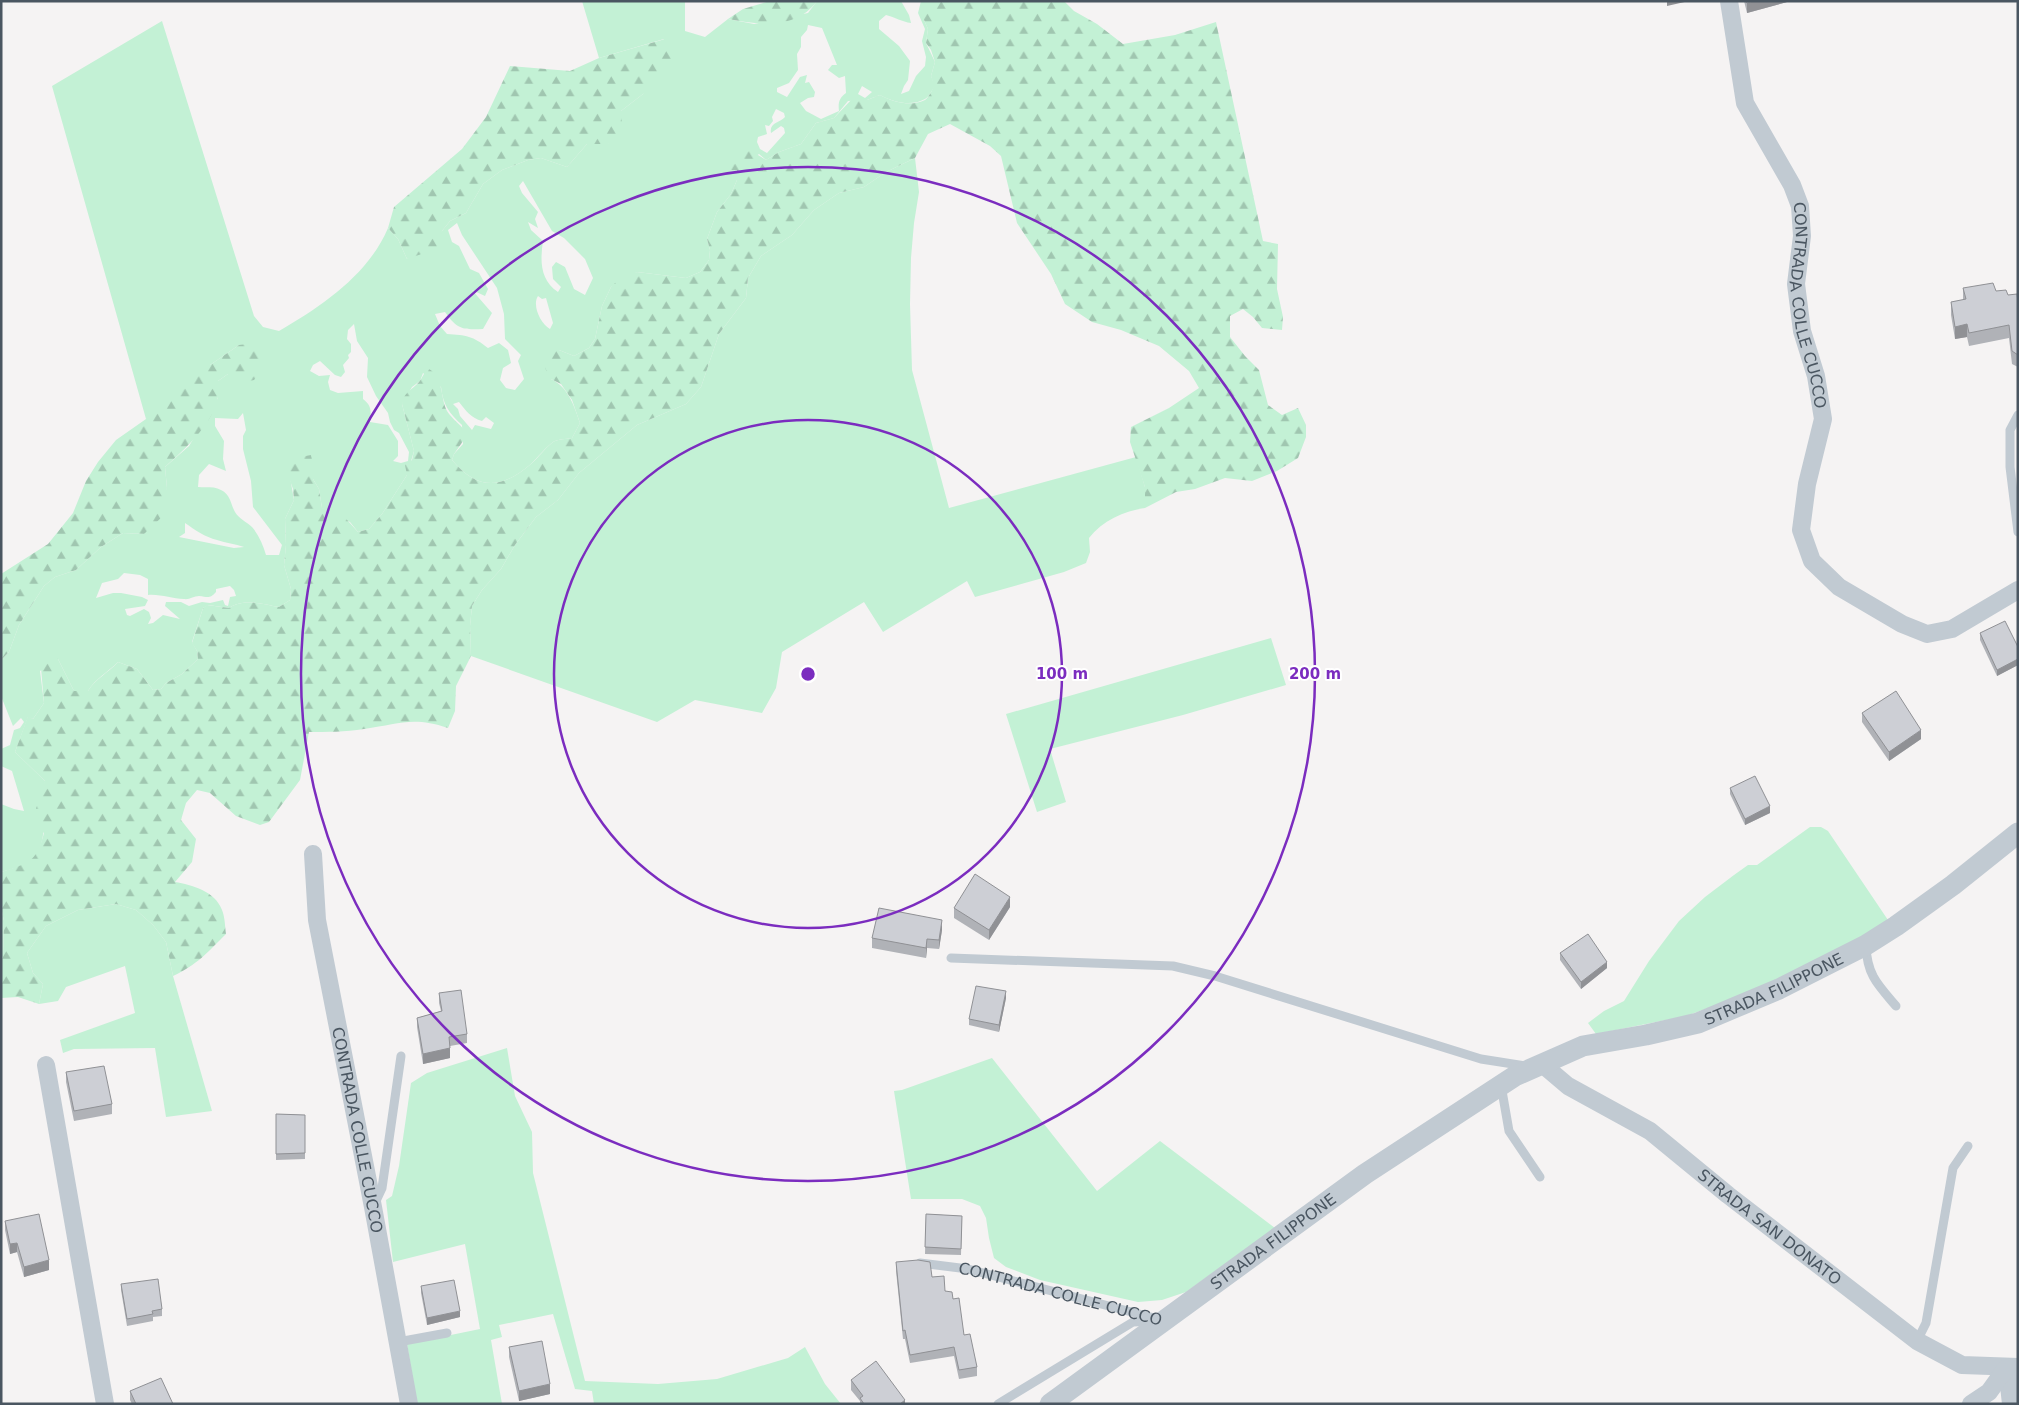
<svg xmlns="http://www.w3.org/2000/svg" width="2019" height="1405" viewBox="0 0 2019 1405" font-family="'DejaVu Sans',sans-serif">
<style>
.green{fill:#c3f1d5;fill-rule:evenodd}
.forest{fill:url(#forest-firs)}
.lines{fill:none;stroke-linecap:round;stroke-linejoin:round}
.service{stroke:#c1cad2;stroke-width:9}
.minor{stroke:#c1cad2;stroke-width:18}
.tertiary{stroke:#c1cad2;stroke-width:21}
.wall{fill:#b0b2b7}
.shaded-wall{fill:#909195}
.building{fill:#cdcfd5;stroke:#909195}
.ring{fill:none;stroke:#7b2cbf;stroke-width:2.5}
.labels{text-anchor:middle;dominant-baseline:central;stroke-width:4;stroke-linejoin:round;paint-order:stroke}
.street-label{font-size:16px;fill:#4a5661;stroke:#fff}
.centre{fill:#7b2cbf;stroke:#fff;stroke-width:2.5}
.ring-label{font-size:15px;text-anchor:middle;font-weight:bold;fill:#7b2cbf;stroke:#fff;stroke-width:4;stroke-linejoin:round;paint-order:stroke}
</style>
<defs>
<pattern id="forest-firs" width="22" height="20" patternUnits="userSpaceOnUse" patternTransform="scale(1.25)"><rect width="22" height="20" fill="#c3f1d5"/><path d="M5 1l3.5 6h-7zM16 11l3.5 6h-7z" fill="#a0c6b0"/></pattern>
</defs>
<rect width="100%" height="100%" fill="#f5f3f3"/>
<g class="green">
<path d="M582,1h103v30l20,6 23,-18 26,5 54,-11 9,-12h84l8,14 2,8c-9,-1 -16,-6 -25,-8l-7,6v8l20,17 11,15 -2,19 -4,6 -3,8 8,-3 7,-15 9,-10 1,-9 -4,-16 3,-12 -7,-16 3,-12h3v19l4,9 -2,14 9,19 -4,14 4,10c-3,4 -6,11 -10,13 -14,8 -32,3 -45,-4l-13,5 -19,1 -14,17 -18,5 -15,21 -22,8 -13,8 -7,-6 -22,16v10l-6,14 -14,18 -10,27 3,11 -1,10 -9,12 -14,6 -49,-6 -26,15 -9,19 -7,33 -6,9 -15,8 -15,-6 -8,29c17,8 23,26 29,44l-8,15c-6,1 -14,1 -19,4 -8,6 -15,15 -22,22 -29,25 -53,27 -79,-4l2,-6 9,-10 -1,-19c-13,-12 -19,-20 -21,-38l-18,-14 -3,8 -8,6 -10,17 12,47 -7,24 -25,39 -13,15 -11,3 -8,-10 -28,-14 -3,-19 -6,-10v-14l-23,12 4,23 -9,19 1,26 -2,20 7,24 -1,11 -11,7c-16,-3 -36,-9 -50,1l-21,-3 -5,3 -11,34 5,9 1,8 -16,15 -16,9 -5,6 -8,1 -16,-21 -19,-7c-10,10 -23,17 -30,29h-14l-16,-32 -18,12 4,32 -11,16 -5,-2 -13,35 30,29c-1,22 4,65 -14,81 -7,5 -21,7 -30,10v-68l13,5 10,2 -12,-40 -11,-5v-17l9,-4 4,-15 6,-2 4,-6 -3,-4 -8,8 -12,-30v-36l8,-8 10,-27 25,-39 11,-9 21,-7 25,-23 22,-14 21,1 23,-46 -2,-21 24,-21 29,-48v-17l10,-7 11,-29 -29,20 -64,54 -94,-333 110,-65 92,295 9,11 16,4c43,-25 89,-56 109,-103l10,11 9,20 35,-28 8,-10 16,-8 17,-29 19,-14 26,-10 13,-2 26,9 20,-23h21l13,-33 22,-17 21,-55 -65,19zM808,25l14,3 15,37h-5l-4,5 11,8 6,-2 1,17c-7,5 -8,10 -7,18l-18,8 -15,-8 -6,-8 8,-5 6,-1 1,-5 -6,-10 -4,1 2,-8 -7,2 -13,20 -10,-5v-4l12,-5 9,-13 -1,-16 4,-7v-10l6,-7zM862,86l10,6 -7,6 -7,-4zM776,109l8,4 1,4c-5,6 -16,5 -14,16l10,-7 3,2 1,5 -18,20 -7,-4 -3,-7 1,-5 9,-3 -2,-9 4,1 4,-5 -1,-4zM523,181l29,50 12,7 21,21 8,19 -8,17 -11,-6 -9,-22 -9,-5 -4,5 1,12 8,8 -3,5c-18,-12 -18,-31 -15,-51l-12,-11 -3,-8 10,6 -3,-9 3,-7 -16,-19 -3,-7zM457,223l5,12 35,53 7,26 1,25 16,16 -3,6 6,18 -9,11 -9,-2 -6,-8 3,-12 8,-5 -3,-13 -9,-7 -11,5c-15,-12 -22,-13 -41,-14l-7,-8 -5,-12 10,-2c12,17 17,18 38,17l9,-16 -20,-23 13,6 3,-7 -9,-16 -9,-4 -11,-23 -7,-4 -4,-12zM538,296l4,3 4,-1 7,25 -3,6c-10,-6 -18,-24 -12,-33zM354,324l3,17 11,17 -1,19 9,19 12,17 2,9 4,8 5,3 10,19 -1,9 -7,2 -8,-2 5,-5v-15l-10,-16 -18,-3c1,-11 2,-16 -7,-23v-8l-25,2 -8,-3 -2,-8 2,-7 -11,1 -9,-5 3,-6 7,-4 15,14 6,2 4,-5 -2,-7 6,-7 -1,-3 3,-3v-8l-4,-5 1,-9zM459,402c7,9 12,16 23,19l4,-4 8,6 -3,6 -16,-4 -3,5 -12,-14 -2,-7 -5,-5zM243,413l3,17 -3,6v13l8,32 2,26 29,38 -3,10h-13c-3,-10 -7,-20 -14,-28 -5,-5 -13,-8 -17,-15 -5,-9 -4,-17 -14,-22 -7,-4 -15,-2 -23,-3l1,-12 10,-11 17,7 -3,-12 1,-18 -9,-15v-8l23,1zM185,523c10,7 20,14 32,17 9,3 18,4 27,7l-10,1 -55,-11 6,-4zM124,573l16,2 8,4v16c13,-1 24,4 36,4 5,1 10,-3 15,-3 9,1 11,3 17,-4v-3l14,-3 4,4 2,6 -6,1 -2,9 -3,-1 -2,-5 -13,3 -8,-1 -13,4 -8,-4h-15l-1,4 15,13 -17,-4 -10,8 -5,1 3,-6 -2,-6 -5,-3 -14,7 -3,-1 -2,-6 20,-3 3,-6 -6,-3 -21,-4h-8l-17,5 6,-15 16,-4z"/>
<path d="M915,158l4,34 -5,31 -3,35 -1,46 2,66 37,138 187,-51 9,30v21c-21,3 -43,13 -56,30l1,14 -4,11 -22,9 -89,25 -8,-16 -84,51 -19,-30 -82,50 -6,36 -14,25 -67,-13 -38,22 -186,-66 -1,-30 2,-20 10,-16 19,-21 14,-24 21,-28 22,-17 21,-27 58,-48 49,-21 15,-17 18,-53 27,-36 2,-20 13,-22 31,-21 22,-25 25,-17 25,-6 22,-15z"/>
<path d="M1271,638l15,47 -103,30 -133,34 16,53 -29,10 -31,-98z"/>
<path d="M1810,827h11l7,4 62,92 -138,69 -66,24 -90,18 -8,-11 16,-12 20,-10 25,-40 30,-40 26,-24 29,-22 14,-10h9z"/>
<path d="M116,904l20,6 17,15 13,17 7,34 39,135 -46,6 -11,-69 -81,1 -11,4 -3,-13 75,-27 -10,-47 -59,21 -8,14 -19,3 4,-20 -10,-11 -6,-20 19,-27 32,-16z"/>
<path d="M1,907l3,14 -1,37 -2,1z"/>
<path d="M507,1048l8,48 17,36 1,41 52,208 73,3 59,-5 71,-21 17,-11 20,37 16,20h-247l-2,-13 -17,-2 -22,-75 -54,11 3,12 -11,3 11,64h-85l-10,-60 73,-15 -15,-85 -72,18 -7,-62 6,-4 7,-30 12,-83 16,-10z"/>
<path d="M992,1058l105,133 63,-50 115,87 -89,64 -24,8 -24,2 -98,-22 -34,-13 -12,-9 -5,-20 -3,-20 -6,-12 -18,-7h-51l-17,-108 8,-1z"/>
</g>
<g class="forest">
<path d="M770,1h47c-21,29 -58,24 -89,18l15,-10z"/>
<path d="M924,1h140l10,10 23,13 26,20 52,-9 41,-13 47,219 15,3 -1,45 6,28 -1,13 -20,-2 -9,-11 -10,-8 -13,7v21l15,19 14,14 9,35 14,10 16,-7 8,17v12l-8,21 -21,13 -25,10 -27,-3 -30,11 -19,3 -31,16v-21l-15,-45 1,-15 38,-19 30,-20 -10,-17 -30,-25 -38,-16 -29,-8 -27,-18 -14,-30 -34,-51 -16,-67 -11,-10 -40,-22 -22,10 -13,24 -29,14 -22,15 -25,6 -25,17 -22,25 -31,21 -13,22 -2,20 -27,36 -18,53 -15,17 -49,21 -58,48 -21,27 -22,17 -21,28 -14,24 -19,21 -10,16 -2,20 1,30 -15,30 -1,25 -7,17c-35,-12 -49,-4 -84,1 -19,3 -37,3 -55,3l-9,48 -31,42 -9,3 -24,-9 -26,-23 -13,-3 -11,13 -5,17 15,19 -4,23 -17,20c17,3 40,9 47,28 3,7 3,17 4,24 -18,18 -29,31 -53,42l-7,-34 -13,-17 -17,-15 -20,-6 -38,6 -32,16 -19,27 6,20 10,11 -4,20 -21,-7 -17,1v-39l2,-1 1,-37 -3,-14v-35c28,-9 35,-9 43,-39l-12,-12 13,-40 -30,-29 13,-36 5,3 11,-16 -4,-47 18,3 16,32h14c7,-12 20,-18 30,-29l19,7 16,21 8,-1 5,-6 16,-9 16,-15 -1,-8 -5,-8 11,-35 4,-3 22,3c14,-10 34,-4 50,-1l11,-7 1,-11 -7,-24 2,-20 -1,-26 9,-19 -1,-11 -8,-23 10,-8 16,-3 2,10v14l6,10 3,19 17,3 19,21 11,-3 13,-15 25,-39 -2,-10 7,-5 2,-9 -12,-47c1,-11 10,-14 17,-22 4,-5 4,-9 10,-13 15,9 11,28 18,42 5,8 15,15 21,23l-14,20 -2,6c26,31 50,29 79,4 8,-7 14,-16 22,-22 5,-3 13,-3 19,-4l8,-15 -8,-23 -11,-16 -10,-5 -6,-11v-14l14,-4 15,6 15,-8 6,-9 7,-33 9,-19 11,-11 15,-4 49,6 14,-6 9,-12 1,-10 -3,-11 10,-27 14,-18 6,-14v-10h-6l-4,-4 11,-11 12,-5 16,10 13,-8 22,-8 15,-21 18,-5 19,-20 14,2 13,-5c13,7 31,12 45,5 4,-3 7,-10 9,-14l-3,-10 4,-14 -4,-12 -5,-7 2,-14 -4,-9z"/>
<path d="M665,39l12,16 -34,39 -22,17 2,26 -15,7h-21l-20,23 -26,-9 -13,2 -26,10 -19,14 -17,29 -16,8 -8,10 -3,17 -32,11 -9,-20 -10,-11 6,-21 68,-58 24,-32 24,-51 60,5 29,-13z"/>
<path d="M257,343l8,6 2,14 -13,17 -14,3 -12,-9 -10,7c0,5 1,11 0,16 -5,27 -33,52 -53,70l2,21 -4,28 -19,18 -21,-1 -22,14 -25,23 -21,7 -11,9 -25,39 -10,27 -8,8v-86l47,-30 25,-31 13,-32 12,-19 18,-22 30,-21 2,-6 51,-49 11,1 29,-20z"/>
</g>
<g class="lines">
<g class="service">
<path d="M2018,415l-8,15v37l8,65"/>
<path d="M1866,946c1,29 12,39 30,60"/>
<path d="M951,958l222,8 42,10 266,83 45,7"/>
<path d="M1501,1085l8,46 31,46"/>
<path d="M375,1203l7,-15 19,-132"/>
<path id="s1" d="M920,1263l48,6 194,51"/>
<path d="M1917,1341l9,-18 27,-155 15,-22"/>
<path d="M398,1342l49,-9"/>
<path d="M998,1404l135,-82 22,-1"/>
</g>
<g class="minor">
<path id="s2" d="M1729,1l16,102 47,82 8,21 2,30 -6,48 6,47 14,45 7,43 -16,65 -6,46 11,31 27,26 63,37 25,10 25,-5 66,-39"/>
<path id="s3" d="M313,854l4,66 56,287 36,197"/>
<path id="s4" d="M1542,1064l26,22 82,45 78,64 189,146 45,24 56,2"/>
<path d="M46,1065l59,339"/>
<path d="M2007,1367l4,37"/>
<path d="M1971,1404l18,-12 18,-25"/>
</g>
<path class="tertiary" id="s5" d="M1050,1404l315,-230 150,-98 68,-30 63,-11 52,-12 81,-34 87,-44 30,-19 57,-41 65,-52"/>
</g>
<g class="wall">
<path d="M1744,1h43v1l-40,11z"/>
<path d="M1963,288l33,3 12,4 10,7v65l-6,-3 -3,-26 -40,8 -2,-9 -12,2 -4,-24v-13l12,-2z"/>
<path d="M1980,633l38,14v18l-21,11 -17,-36z"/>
<path d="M1862,713l59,26 -32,22 -27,-39z"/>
<path d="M1730,788l40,25 -25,12 -15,-31z"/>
<path d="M1010,907l-21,33 -35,-22v-10z"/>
<path d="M942,930l-3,19 -12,-1 -1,10 -54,-10v-10z"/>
<path d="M1560,953l47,15 -26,21 -21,-29z"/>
<path d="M439,993l28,41v9l-17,3v12l-27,6 -6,-37v-9l24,-7 -2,-8z"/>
<path d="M1006,998l-7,34 -30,-7v-6z"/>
<path d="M66,1072l46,32v10l-38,7 -8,-39z"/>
<path d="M276,1114l29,1v44l-29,1z"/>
<path d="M926,1214l36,2 -1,39 -36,-1z"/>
<path d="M5,1221l44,49 -25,7 -7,-25 -7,2 -5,-24z"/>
<path d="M896,1262l36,15 21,22 11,36 13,32v9l-18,3 -5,-23 -44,7 -5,-24h-2l-7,-68z"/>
<path d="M121,1284l41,25v7l-9,1v4l-26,5 -6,-36z"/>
<path d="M421,1286l39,31 -33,8 -6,-32z"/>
<path d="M509,1347l41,47 -31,7 -10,-44z"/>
<path d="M851,1380l54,24h-45v-3l-9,-11z"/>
<path d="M130,1391l43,13h-41l-2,-4z"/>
</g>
<g class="shaded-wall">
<path d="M1667,1h22l-22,5z"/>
<path d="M1755,1h32v1l-40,11v-10z"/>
<path d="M1967,324v13l-12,2v-12z"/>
<path d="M2018,659v6l-21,11v-6z"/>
<path d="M1921,730v9l-32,22v-9z"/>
<path d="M1770,806v7l-25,12v-6z"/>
<path d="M1010,897v10l-21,33v-10z"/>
<path d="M942,920v10l-3,19v-9z"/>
<path d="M927,939v9l-1,10v-10z"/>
<path d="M1607,962v6l-26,21v-7z"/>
<path d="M1006,991v7l-7,34v-7z"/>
<path d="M450,1048v10l-27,6v-10z"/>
<path d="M17,1243v9l-7,2v-10z"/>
<path d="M49,1260v10l-25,7v-10z"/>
<path d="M460,1311v6l-33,8v-7z"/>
<path d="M550,1384v10l-31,7v-10z"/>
<path d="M905,1400v4h-5z"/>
</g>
<g class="building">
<path d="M1746,1h9l-8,2z"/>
<path d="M1993,283l3,8 10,-1 2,5 9,-1 1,8v53l-6,-4 -3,-26 -40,8 -2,-9 -12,3 -4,-25 15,-3 -3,-11z"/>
<path d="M2005,621l13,26v12l-21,11 -17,-37z"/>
<path d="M1896,691l25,39 -32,22 -27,-39z"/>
<path d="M1755,776l15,30 -25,13 -15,-31z"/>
<path d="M975,874l35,23 -21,33 -35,-22z"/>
<path d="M879,908l63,12 -3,20 -12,-1 -1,9 -54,-10z"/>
<path d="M1588,934l19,28 -26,20 -21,-29z"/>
<path d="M976,986l30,5 -7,34 -30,-6z"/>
<path d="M461,990l6,44 -18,3 1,11 -27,6 -6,-36 25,-7 -3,-18z"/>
<path d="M104,1066l8,38 -38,7 -8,-39z"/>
<path d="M276,1114l29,1v38l-29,1z"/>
<path d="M39,1214l10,46 -25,7 -7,-24 -7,1 -5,-23z"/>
<path d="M926,1214l36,2 -1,33 -36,-2z"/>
<path d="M918,1260l12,2 2,15 12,-1 1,15 7,1 1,7 6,-1 5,37 6,-1 7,33 -18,3 -5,-23 -44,8 -5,-25 -2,1 -7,-69z"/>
<path d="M158,1279l4,30 -10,2 1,3 -26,5 -6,-35z"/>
<path d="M454,1280l6,31 -33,7 -6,-32z"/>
<path d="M542,1341l8,43 -31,7 -10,-44z"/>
<path d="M876,1361l29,39 -5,4h-36l-4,-6 3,-2 -12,-16z"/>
<path d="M161,1378l12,26h-37l-6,-13z"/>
</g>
<g class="ring">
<circle cx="808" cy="674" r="254"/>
<circle cx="808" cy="674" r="507"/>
</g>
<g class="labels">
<g class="street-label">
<text stroke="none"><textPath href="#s2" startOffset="321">CONTRADA COLLE CUCCO</textPath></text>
<text stroke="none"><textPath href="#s5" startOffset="844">STRADA FILIPPONE</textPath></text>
<text stroke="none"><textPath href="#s3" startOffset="280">CONTRADA COLLE CUCCO</textPath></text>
<text stroke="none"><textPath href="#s4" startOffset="281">STRADA SAN DONATO</textPath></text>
<text stroke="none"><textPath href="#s5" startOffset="276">STRADA FILIPPONE</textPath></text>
<text stroke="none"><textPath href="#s1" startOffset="144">CONTRADA COLLE CUCCO</textPath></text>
</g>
</g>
<circle cx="808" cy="674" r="8" class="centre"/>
<g class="ring-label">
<text x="1062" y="679">100 m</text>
<text x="1315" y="679">200 m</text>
</g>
<rect width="2019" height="1405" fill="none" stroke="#4a5661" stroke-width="5"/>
</svg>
